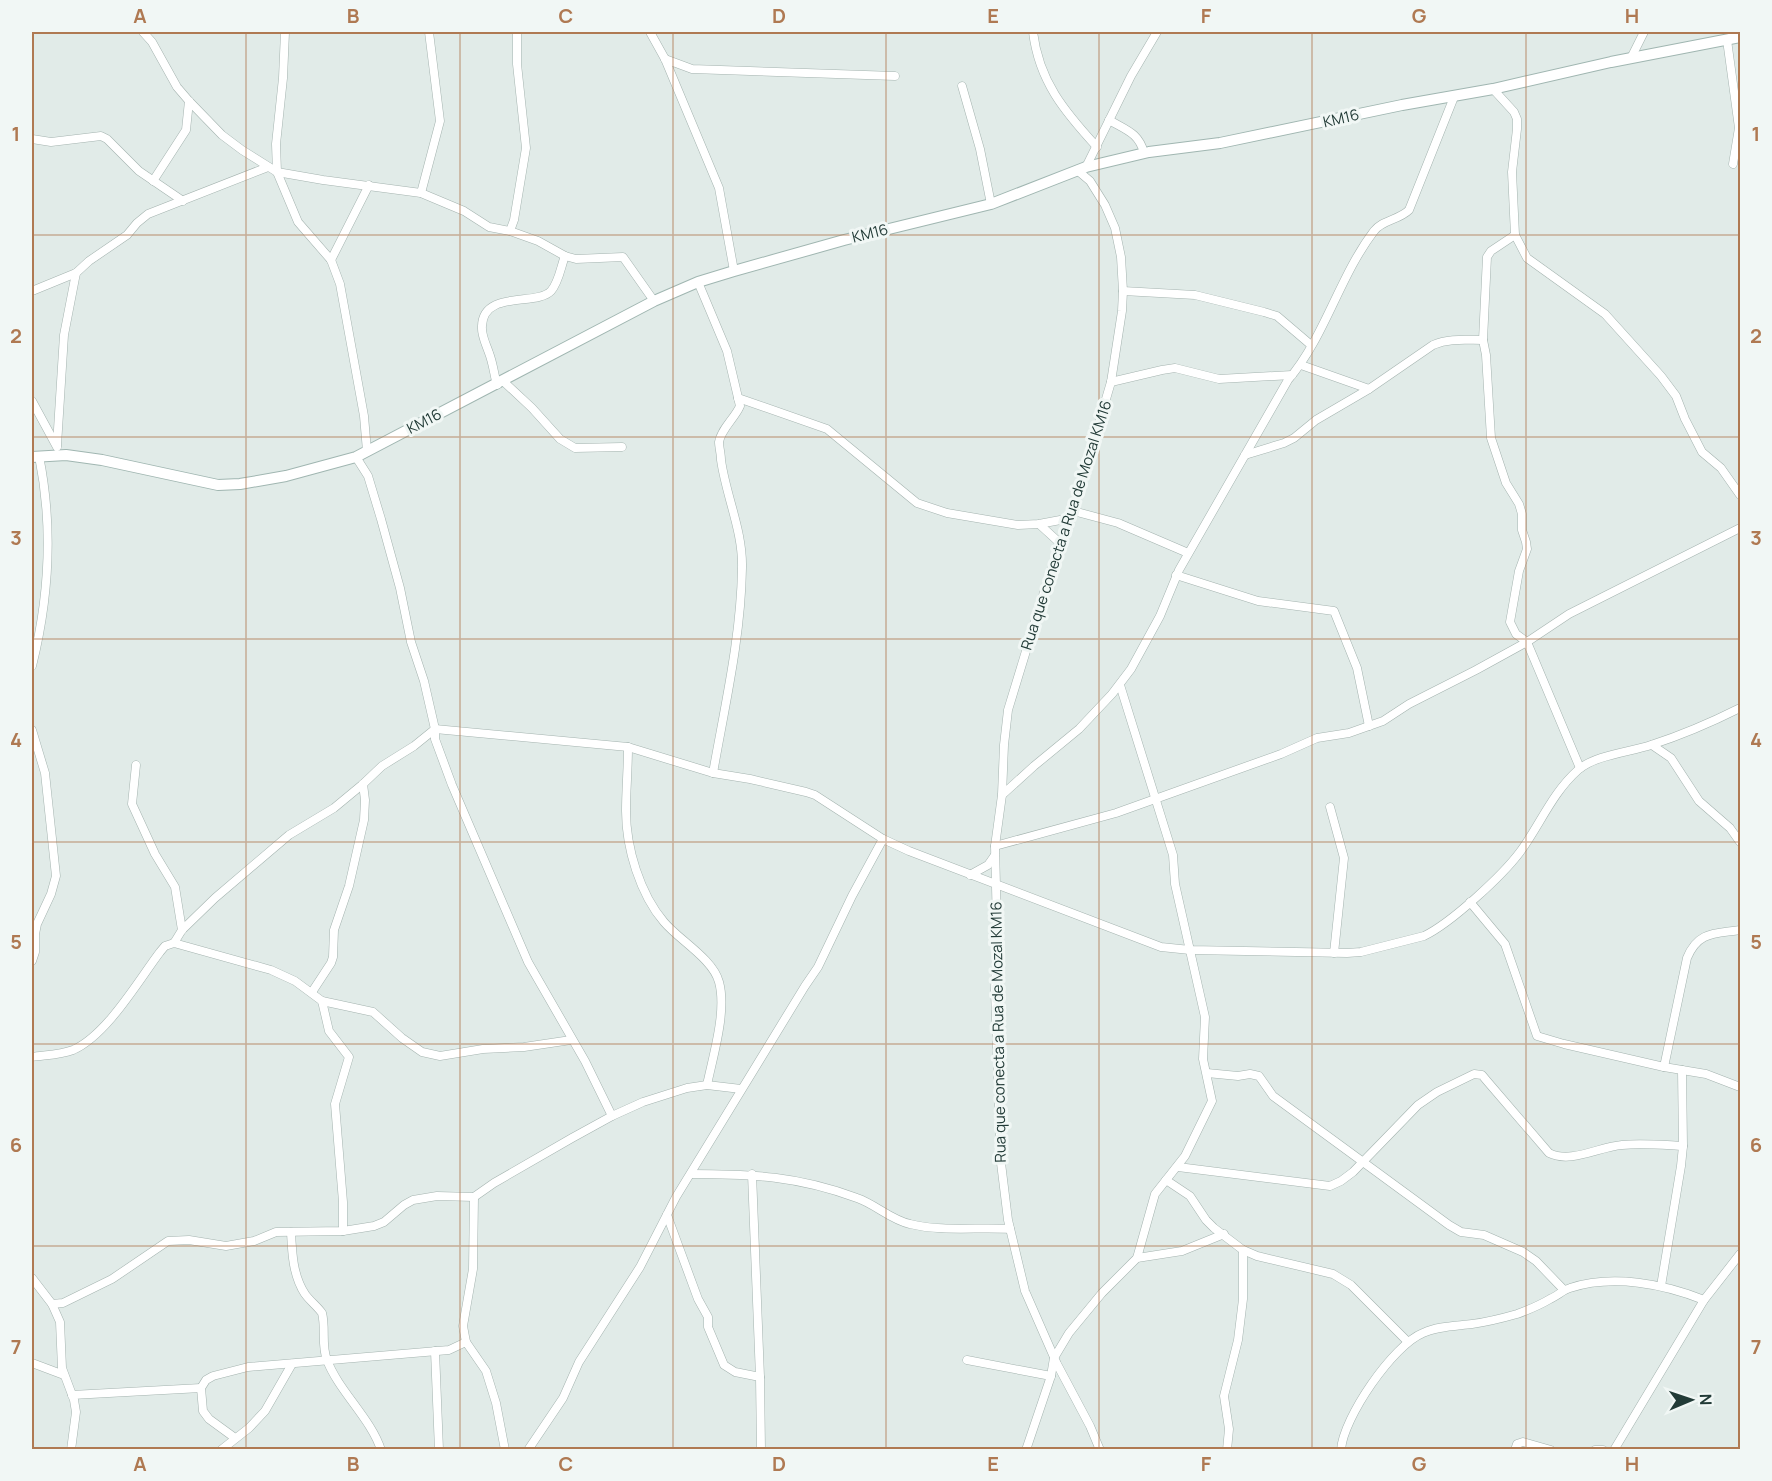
<svg xmlns="http://www.w3.org/2000/svg" width="1772" height="1481" viewBox="0 0 1772 1481" font-family="Manrope,sans-serif">
<style>
.lines{fill:none;stroke-linecap:round;stroke-linejoin:round}
.street-casing{stroke:#a4b3af;stroke-width:9}
.secondary-casing{stroke:#a0b6b1;stroke-width:12}
.street{stroke:#fff;stroke-width:8}
.secondary{stroke:#fff;stroke-width:10}
.grid{fill:none;stroke:#af7952;stroke-width:1.5;stroke-opacity:0.55}
.labels{text-anchor:middle;dominant-baseline:central;stroke-width:6;stroke-linejoin:round;paint-order:stroke}
.street-label{font-size:15px;fill:#223b37;stroke:#f1f7f5}
.neatline{fill:none;stroke:#af7952;stroke-width:2}
.grid-label{font-size:20px;text-anchor:middle;font-weight:bold;fill:#af7952}
</style>
<rect width="100%" height="100%" fill="#e1ebe8"/>
<g class="lines">
<defs>
<g id="street">
<path d="M143,32l9,10 25,45 12,14 33,34 20,15 35,22 46,8 98,13 43,18 25,16 21,4 28,10 27,15 11,3 47,-2 31,44"/>
<path d="M285,32l-2,46 -7,66 1,28 21,50 33,38 9,24 24,132 3,35"/>
<path d="M650,32l15,27 54,129 15,83"/>
<path d="M1033,32c6,49 31,79 64,115"/>
<path d="M1727,40l12,88 -6,36"/>
<path d="M1631,58l13,-26"/>
<path d="M665,59l27,10 203,7"/>
<path d="M962,86l18,63 11,55"/>
<path d="M1493,89l21,23 3,7v10l-5,43 3,63 12,23 78,56 56,62 15,20 9,23 17,33 19,16 19,27"/>
<path d="M1109,120c17,10 30,13 35,33"/>
<path d="M32,139l19,3 50,-6 6,3 32,32 44,30"/>
<path d="M1086,167l45,-91 26,-44"/>
<path d="M1077,170l13,11 15,24 10,23 6,29 2,34 -1,20 -11,71 -40,136 -23,61 -40,131 -4,35 -2,50 -7,51 2,81 -2,63 6,173 7,57 17,71 32,73 33,62 10,24"/>
<path d="M153,181l33,-51 3,-29"/>
<path d="M421,193l19,-72 -11,-89"/>
<path d="M510,231l4,-11 12,-72 -9,-84v-32"/>
<path d="M1515,235l-24,16 -4,6 -4,83 3,15 5,83 15,45 13,21 3,10v16l4,12 1,7 -8,22 -9,51 6,12 11,8 53,126"/>
<path d="M331,260l38,-75"/>
<path d="M698,282l29,69 13,55c-5,12 -19,23 -21,36 0,5 2,12 2,18 5,36 22,71 21,108 -1,69 -17,137 -29,205"/>
<path d="M32,291l44,-18 13,-12 38,-26 10,-12 11,-9 120,-47"/>
<path d="M1123,291l72,4 69,17 13,4 34,29"/>
<path d="M1301,365l68,24"/>
<path d="M503,381l29,27 28,31 15,9 47,-1"/>
<path d="M1111,382l51,-12 13,-2 44,11 73,-4"/>
<path d="M497,385c-3,-11 -4,-22 -8,-32 -3,-9 -8,-18 -7,-27 1,-36 55,-20 69,-35 8,-9 10,-25 14,-35"/>
<path d="M738,398l89,31 90,74 30,10 71,12 21,-1 32,-6"/>
<path d="M32,401l25,46"/>
<path d="M57,445l7,-110 12,-62"/>
<path d="M1245,455l39,-12 10,-5 22,-18 53,-31 64,-44c16,-7 32,-5 50,-5"/>
<path d="M356,457l12,19 13,43 19,69 11,54 13,39 11,48v10l17,46 76,177 57,99 27,55"/>
<path d="M1073,511l45,12 70,30"/>
<path d="M1039,524l23,21"/>
<path d="M1176,575l82,26 76,10 23,57 12,58"/>
<path d="M32,666c17,-68 21,-141 7,-210"/>
<path d="M1120,685l53,170 2,29 30,133 -2,42 9,42 -27,55 -30,38 -18,64"/>
<path d="M32,730l13,43 11,103 -5,18 -14,30 -2,10v18l-3,9"/>
<path d="M1652,745l19,13 28,43 31,27 10,14"/>
<path d="M628,747c0,22 -2,43 -2,64 0,37 14,83 38,111 15,18 49,37 55,60 8,29 -6,74 -12,103"/>
<path d="M136,765l-4,39 23,50 20,33 7,43"/>
<path d="M1002,795l32,-29 45,-37 33,-35 19,-25 29,-53 19,-46 109,-190c37,-43 51,-103 86,-149 8,-11 25,-11 35,-21l45,-113"/>
<path d="M1330,807l14,51 -10,95"/>
<path d="M995,846l121,-33 165,-59 36,-16 32,-5 34,-12 26,-17 67,-34 51,-28 42,-28 171,-86"/>
<path d="M970,875l18,-10 7,-10"/>
<path d="M1470,902l35,42 32,92 27,8 100,23 42,7 34,13"/>
<path d="M174,943l8,-13 33,-32 74,-63 45,-27 29,-24 19,-18 32,-20 21,-17 193,18 85,26 37,6 56,13 9,3 68,44 26,12 252,96 29,3 157,3 14,-1 63,-16c27,-13 78,-60 96,-84 20,-27 32,-59 58,-82 17,-15 52,-18 73,-25 31,-10 61,-23 89,-37"/>
<path d="M312,992l19,-29 2,-6 1,-27 15,-44 15,-66 1,-20 -2,-16"/>
<path d="M322,1001l7,30 20,26 -14,47 8,98v29"/>
<path d="M32,1057c13,-2 28,-2 41,-7 34,-15 65,-69 87,-98l5,-6 9,-3 97,27 24,11 27,20 51,11 29,26 20,14 18,4 43,-7 41,-2 47,-7"/>
<path d="M1664,1067l23,-109c11,-27 28,-24 53,-28"/>
<path d="M1207,1073l31,3 12,-2 9,2 14,20 176,129 12,7 23,3 39,17 13,9 28,29"/>
<path d="M1178,1167l152,19 11,-5 12,-9 65,-67 19,-13 37,-18 8,1 5,6 62,72c22,11 49,-6 73,-8 20,-2 41,0 61,1"/>
<path d="M691,1174c61,0 107,2 166,24 18,6 34,22 53,26 32,8 67,3 100,5"/>
<path d="M752,1174l8,203 1,73"/>
<path d="M1166,1180l24,16 16,24 8,8 29,22 14,6 76,18 18,11 56,56"/>
<path d="M667,1215l31,84 10,18v10l16,38 11,7 25,5"/>
<path d="M291,1232c1,21 2,44 14,62 5,7 12,12 17,19 4,15 -1,32 5,47 11,30 45,60 54,90"/>
<path d="M32,1278l20,26 8,18 2,46 12,32 2,12 -5,38"/>
<path d="M1661,1286l20,-120 2,-20 -1,-76"/>
<path d="M52,1304l11,-1 49,-24 56,-38 21,-1 37,6 28,-5 22,-9 67,-1 31,-5 10,-4 20,-17 9,-5 24,-4 37,1 20,-14 78,-45 40,-22 31,-14 44,-14 20,-3 34,4"/>
<path d="M466,1342l-3,-16 10,-57 1,-72"/>
<path d="M435,1351l4,99"/>
<path d="M967,1360l84,16"/>
<path d="M32,1363l32,12"/>
<path d="M72,1395l129,-7"/>
<path d="M235,1438l-26,-19 -6,-8 -2,-23 5,-8 7,-4 35,-9 201,-17 17,-8 20,29 10,32 9,47"/>
<path d="M221,1450l28,-22 16,-17 27,-47"/>
<path d="M528,1450l35,-52 16,-36 61,-95 36,-70 129,-211 13,-19 34,-71 31,-57"/>
<path d="M1026,1450l25,-74 3,-18 15,-25 33,-40 35,-35 45,-7 42,-17"/>
<path d="M1227,1450l2,-21 -5,-33 14,-56 5,-41v-49"/>
<path d="M1341,1450c2,-32 52,-105 82,-117 15,-7 33,-7 49,-9 15,-2 31,-6 45,-10 11,-4 23,-9 33,-15 7,-3 13,-9 20,-11 43,-14 94,-4 134,12"/>
<path d="M1515,1450l2,-6 6,-2 28,8"/>
<path d="M1595,1450h8"/>
<path d="M1614,1450l90,-150 36,-46"/>
</g>
<path id="secondary" d="M32,457l34,-2 36,5 116,25 22,-1 46,-8 70,-19 298,-156 44,-19 36,-11 110,-31 147,-36 95,-37 63,-15 71,-9 182,-38 91,-16 118,-27 129,-25"/>
</defs>
<use href="#street" class="street-casing"/>
<use href="#secondary" class="secondary-casing"/>
<use href="#street" class="street"/>
<use href="#secondary" class="secondary"/>
</g>
<path class="grid" d="M246,32v1418M460,32v1418M673,32v1418M886,32v1418M1099,32v1418M1312,32v1418M1526,32v1418M32,235h1708M32,437h1708M32,639h1708M32,842h1708M32,1044h1708M32,1246h1708"/>
<g class="labels">
<g class="street-label">
<text transform="translate(1341 118) rotate(-13)">KM16</text>
<text transform="translate(870 233) rotate(-14)">KM16</text>
<text transform="translate(424 421) rotate(-27)">KM16</text>
<text transform="translate(1066 525) rotate(-72)">Rua que conecta a Rua de Mozal KM16</text>
<text transform="translate(998 1032) rotate(-91)">Rua que conecta a Rua de Mozal KM16</text>
</g>
</g>
<rect width="1772" height="1481" fill="none" stroke="#f1f7f5" stroke-width="66"/>
<g transform="translate(1691 1400) rotate(88)" stroke="#f1f7f5" stroke-width="4.5" paint-order="stroke">
<path d="M0-4.5L10 22L0 15L-10 22Z" fill="#223b37"/>
<text y="-9" font-size="16" font-weight="bold" text-anchor="middle" fill="#223b37">N</text>
</g>
<rect x="33" y="33" width="1706" height="1415" class="neatline"/>
<g class="grid-label">
<text x="140" y="23">A</text>
<text x="353" y="23">B</text>
<text x="566" y="23">C</text>
<text x="779" y="23">D</text>
<text x="993" y="23">E</text>
<text x="1206" y="23">F</text>
<text x="1419" y="23">G</text>
<text x="1632" y="23">H</text>
<text x="16" y="141">1</text>
<text x="1756" y="141">1</text>
<text x="16" y="343">2</text>
<text x="1756" y="343">2</text>
<text x="16" y="545">3</text>
<text x="1756" y="545">3</text>
<text x="16" y="747">4</text>
<text x="1756" y="747">4</text>
<text x="16" y="949">5</text>
<text x="1756" y="949">5</text>
<text x="16" y="1152">6</text>
<text x="1756" y="1152">6</text>
<text x="16" y="1354">7</text>
<text x="1756" y="1354">7</text>
<text x="140" y="1471">A</text>
<text x="353" y="1471">B</text>
<text x="566" y="1471">C</text>
<text x="779" y="1471">D</text>
<text x="993" y="1471">E</text>
<text x="1206" y="1471">F</text>
<text x="1419" y="1471">G</text>
<text x="1632" y="1471">H</text>
</g>
</svg>
